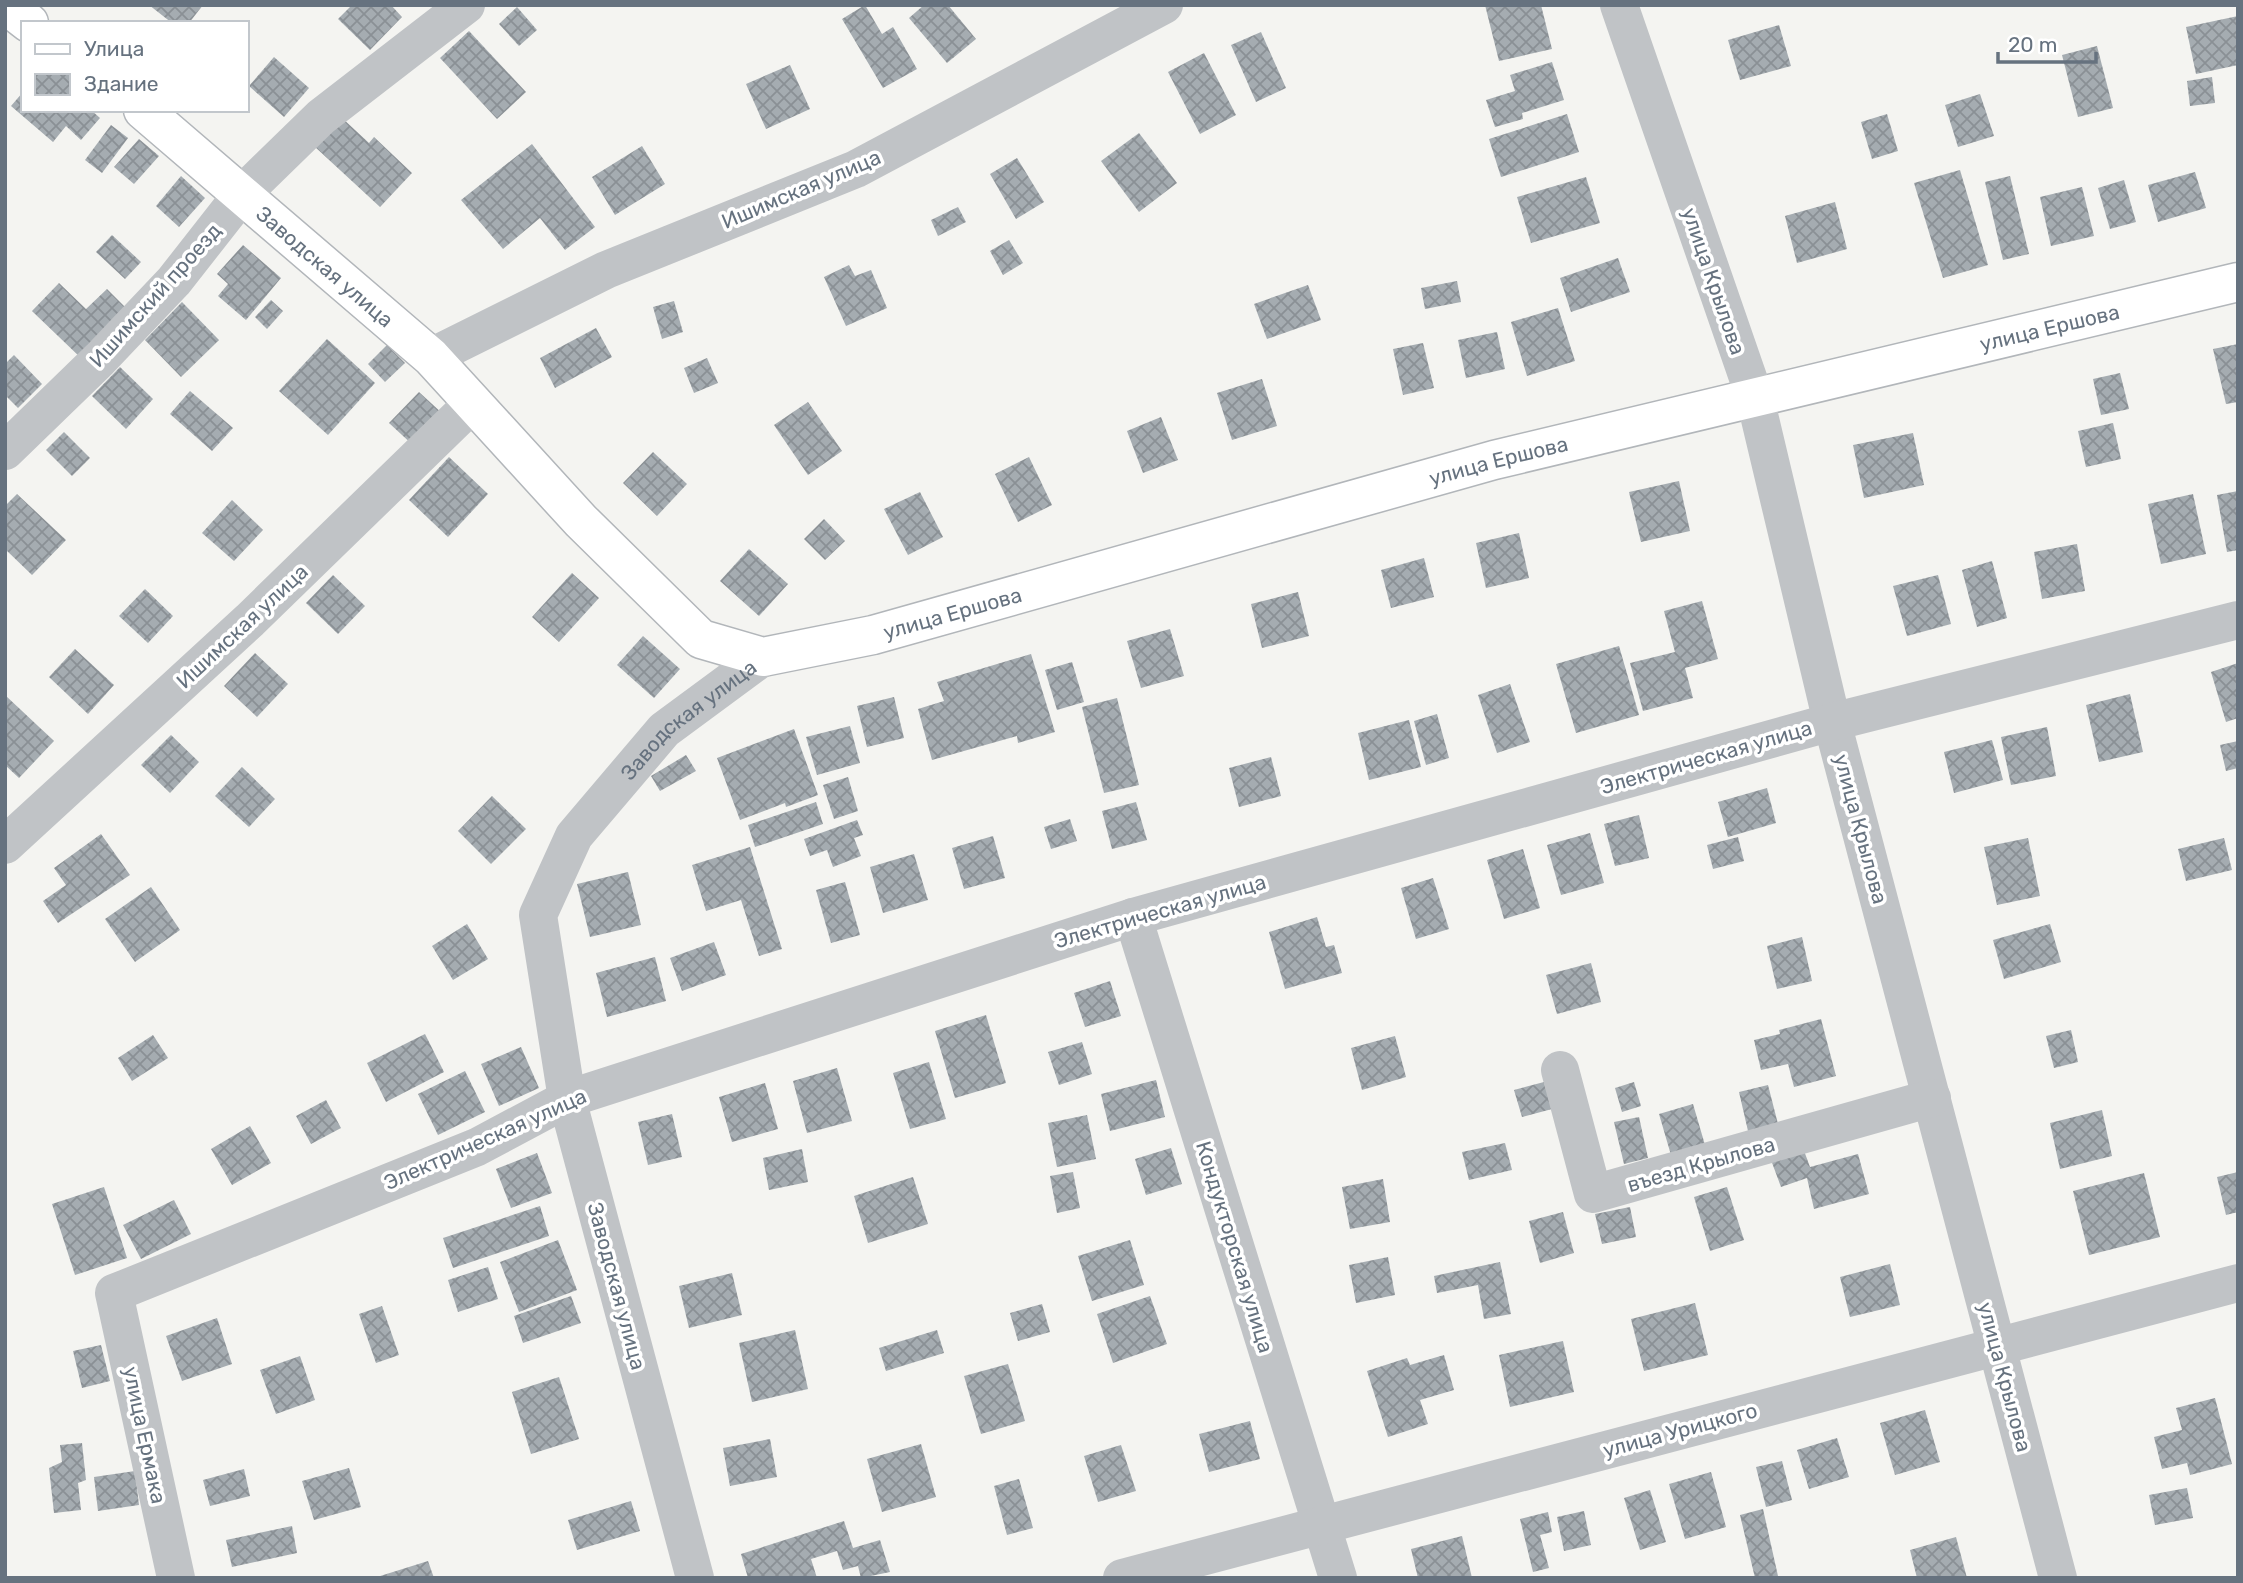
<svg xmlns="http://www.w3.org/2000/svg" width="2243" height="1583" viewBox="0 0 2243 1583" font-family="Rubik,sans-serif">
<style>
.building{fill:url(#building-cross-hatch)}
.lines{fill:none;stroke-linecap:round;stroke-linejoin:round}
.secondary-casing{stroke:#b2b6ba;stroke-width:41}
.street{stroke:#c0c3c6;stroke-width:38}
.secondary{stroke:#fff;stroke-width:38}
.labels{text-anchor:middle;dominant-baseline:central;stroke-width:7;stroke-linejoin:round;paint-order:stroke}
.street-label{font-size:21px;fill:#66727f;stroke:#fff}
</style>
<defs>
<pattern id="building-cross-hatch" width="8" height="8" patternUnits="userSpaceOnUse" patternTransform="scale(1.75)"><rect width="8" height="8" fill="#a5acb1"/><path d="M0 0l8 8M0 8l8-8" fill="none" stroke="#8a9095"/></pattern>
</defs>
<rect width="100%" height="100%" fill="#f4f4f1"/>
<g class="building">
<path d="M149,5h54l-14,18h-17z"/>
<path d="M352,5h39l11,12 -32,33 -32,-31z"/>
<path d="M865,5l17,29 11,-7 24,42 -34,19 -41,-69z"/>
<path d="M924,5h24l28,34 -29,24 -38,-45z"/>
<path d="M1485,5h56l11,44 -53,12z"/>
<path d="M517,7l20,23 -18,16 -20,-22z"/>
<path d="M2238,16v49l-42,9 -10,-47z"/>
<path d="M1779,25l12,41 -51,14 -12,-40z"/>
<path d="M469,31l57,61 -29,27 -57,-61z"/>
<path d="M1261,32l25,56 -30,14 -25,-57z"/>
<path d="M2097,46l16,62 -35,9 -16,-62z"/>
<path d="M1204,53l32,62 -36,19 -32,-62z"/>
<path d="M274,57l35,31 -25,29 -35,-31z"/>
<path d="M1552,62l12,38 -42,13 1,6 -28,8 -9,-27 29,-9 -5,-16z"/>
<path d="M790,65l20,44 -44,20 -20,-45z"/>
<path d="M2212,77l3,26 -25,3 -3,-25z"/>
<path d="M23,92v18h52l3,3 13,-3 9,8 -19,22 -15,-14 -13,16 -42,-36z"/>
<path d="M1980,94l14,42 -36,11 -13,-42z"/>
<path d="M1567,114l12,38 -78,25 -12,-38z"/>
<path d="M1887,114l11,37 -26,8 -11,-37z"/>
<path d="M341,117l28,26 5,-6 38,36 -32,34 -66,-61z"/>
<path d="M111,125l17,13 -26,35 -17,-13z"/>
<path d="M1139,133l38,50 -38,29 -38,-51z"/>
<path d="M139,139l20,17 -25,28 -20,-17z"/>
<path d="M532,144l63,83 -30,23 -25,-32 -37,31 -42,-49z"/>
<path d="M642,146l23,38 -50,31 -23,-38z"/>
<path d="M1017,158l27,44 -28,17 -26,-45z"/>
<path d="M1960,170l28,95 -45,13 -29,-95z"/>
<path d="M2195,172l11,36 -48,14 -10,-37z"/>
<path d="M181,176l24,22 -26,29 -23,-21z"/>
<path d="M2010,176l19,78 -26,6 -18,-78z"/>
<path d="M1586,177l14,46 -69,20 -14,-46z"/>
<path d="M2124,180l12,42 -26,7 -12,-41z"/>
<path d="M2082,187l12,49 -43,10 -11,-49z"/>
<path d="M1835,202l12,47 -50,14 -12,-47z"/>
<path d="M958,207l8,15 -28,14 -7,-16z"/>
<path d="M112,235l29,27 -16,17 -29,-27z"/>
<path d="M1009,240l14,23 -20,12 -13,-24z"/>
<path d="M243,245l38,33 -35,42 -28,-24 10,-12 -11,-10z"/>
<path d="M1618,258l12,34 -59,20 -11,-34z"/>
<path d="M849,265l6,11 16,-6 16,38 -41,18 -22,-49z"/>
<path d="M1457,281l4,21 -36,7 -4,-21z"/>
<path d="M59,283l27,26 21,-20 23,23 -47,48 -51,-49z"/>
<path d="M1308,285l13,35 -54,19 -13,-35z"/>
<path d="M271,300l12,11 -16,18 -12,-12z"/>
<path d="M674,301l9,31 -21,7 -9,-32z"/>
<path d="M182,302l37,38 -38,37 -36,-37z"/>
<path d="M1558,308l17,53 -48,15 -16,-54z"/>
<path d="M596,328l16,29 -57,31 -15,-30z"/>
<path d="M1497,332l8,37 -39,9 -8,-38z"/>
<path d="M327,339l48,44 -47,52 -49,-44z"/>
<path d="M1423,343l11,45 -31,7 -10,-46z"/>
<path d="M2238,344v58l-12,2 -13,-55z"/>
<path d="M387,345l18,18 -20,19 -17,-18z"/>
<path d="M14,355l28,29 -24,24 -13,-13v-31z"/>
<path d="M707,358l11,25 -24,10 -10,-25z"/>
<path d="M120,367l33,32 -27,30 -34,-33z"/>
<path d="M2120,373l9,36 -28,6 -8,-36z"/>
<path d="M1262,379l15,47 -45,14 -15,-47z"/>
<path d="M190,391l43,37 -21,23 -42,-37z"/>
<path d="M419,392l25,23 -29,32 -26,-24z"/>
<path d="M808,402l34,49 -34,24 -34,-50z"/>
<path d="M1161,417l17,43 -35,13 -16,-42z"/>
<path d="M2113,423l8,36 -35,8 -8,-36z"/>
<path d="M64,432l26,26 -18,18 -26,-26z"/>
<path d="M1913,433l11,52 -60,13 -11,-53z"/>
<path d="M653,452l34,32 -30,32 -34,-33z"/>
<path d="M449,457l39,37 -40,43 -39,-37z"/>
<path d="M1029,457l23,48 -34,17 -23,-48z"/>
<path d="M1679,481l11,50 -49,11 -12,-50z"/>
<path d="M2238,491v59l-11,2 -10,-57z"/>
<path d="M920,492l23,45 -35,18 -24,-46z"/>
<path d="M17,494l49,46 -34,35 -27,-26v-43z"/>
<path d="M2193,494l13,60 -45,10 -13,-60z"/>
<path d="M232,500l31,30 -29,31 -32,-28z"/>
<path d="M824,519l21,22 -20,19 -21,-21z"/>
<path d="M1519,533l10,45 -43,10 -10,-45z"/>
<path d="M2077,544l8,47 -43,8 -8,-47z"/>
<path d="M749,549l39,35 -29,32 -39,-35z"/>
<path d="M1424,558l10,39 -43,11 -10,-38z"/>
<path d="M1992,561l15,57 -30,9 -15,-57z"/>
<path d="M572,573l27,25 -40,44 -27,-25z"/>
<path d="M333,575l32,31 -27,28 -32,-31z"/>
<path d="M1938,575l13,49 -44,12 -14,-50z"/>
<path d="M145,589l28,27 -25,27 -29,-27z"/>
<path d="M1298,592l11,44 -47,12 -11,-44z"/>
<path d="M1702,601l16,58 -33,9 8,30 -50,13 -13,-48 45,-11 -11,-41z"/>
<path d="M1170,629l14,47 -43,12 -14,-47z"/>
<path d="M643,636l37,33 -26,29 -37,-33z"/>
<path d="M1619,646l20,69 -63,18 -20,-69z"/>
<path d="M75,649l39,36 -26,29 -39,-37z"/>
<path d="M255,653l33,31 -31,33 -33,-31z"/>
<path d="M1031,654l24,78 -37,11 -1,-7 -85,24 -14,-51 26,-8 -7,-19z"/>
<path d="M1072,662l12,40 -27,8 -12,-40z"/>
<path d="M2238,663v55l-12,4 -15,-50z"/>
<path d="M1510,684l20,58 -33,11 -19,-58z"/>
<path d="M2130,694l13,58 -44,10 -13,-57z"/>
<path d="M5,695l49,46 -35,37 -14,-13z"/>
<path d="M894,697l10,41 -37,9 -10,-41z"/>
<path d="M1117,698l22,87 -35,8 -22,-86z"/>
<path d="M1437,714l12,44 -23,7 -12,-44z"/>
<path d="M1409,720l12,47 -52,13 -11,-47z"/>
<path d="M850,726l10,37 -43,12 -11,-38z"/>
<path d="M2047,727l9,49 -45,9 -10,-48z"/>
<path d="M794,729l24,66 -32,12 -1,-4 -45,17 -23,-62z"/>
<path d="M171,735l28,27 -29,31 -29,-28z"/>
<path d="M1992,740l11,40 -49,13 -10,-41z"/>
<path d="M2238,741v27l-12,3 -6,-26z"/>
<path d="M686,755l10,16 -36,20 -9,-15z"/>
<path d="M1271,757l10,39 -42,11 -10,-39z"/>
<path d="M242,767l33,32 -26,28 -34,-31z"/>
<path d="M848,777l10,34 -24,8 -11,-34z"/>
<path d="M1767,788l9,35 -48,14 -10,-35z"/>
<path d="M492,796l34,33 -35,35 -33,-33z"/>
<path d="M816,802l7,22 -68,23 -7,-22z"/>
<path d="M1136,802l11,38 -35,9 -10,-38z"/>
<path d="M1639,815l10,43 -34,8 -11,-42z"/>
<path d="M1070,819l7,22 -26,8 -7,-22z"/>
<path d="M857,820l6,15 -9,3 7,18 -28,11 -6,-17 -17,6 -6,-17z"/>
<path d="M1590,833l14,50 -43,12 -14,-50z"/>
<path d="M101,834l29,41 -72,48 -15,-22 23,-16 -12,-17z"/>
<path d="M993,836l12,42 -41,11 -12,-41z"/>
<path d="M1738,837l6,24 -31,8 -6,-24z"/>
<path d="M2028,838l12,58 -43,9 -13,-58z"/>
<path d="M2224,838l8,32 -46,11 -8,-32z"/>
<path d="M750,847l32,102 -23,7 -18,-56 -35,11 -14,-46z"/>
<path d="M1523,849l17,59 -36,11 -17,-59z"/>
<path d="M914,854l14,46 -45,13 -13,-46z"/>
<path d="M628,872l13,53 -51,12 -13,-53z"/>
<path d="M1433,878l16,51 -33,10 -15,-51z"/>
<path d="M845,882l15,53 -29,8 -15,-53z"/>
<path d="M151,887l29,43 -45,32 -30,-43z"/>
<path d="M1317,917l9,30 8,-2 8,28 -57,16 -16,-57z"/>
<path d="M467,924l21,35 -35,21 -21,-34z"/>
<path d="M2050,924l11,38 -57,17 -11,-39z"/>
<path d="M1802,937l10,44 -35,8 -10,-43z"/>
<path d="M714,942l12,33 -44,16 -12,-33z"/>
<path d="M655,957l11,44 -59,16 -11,-44z"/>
<path d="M1591,963l10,39 -44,12 -11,-39z"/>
<path d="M1110,981l11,35 -36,11 -11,-34z"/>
<path d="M986,1015l20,68 -51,15 -20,-67z"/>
<path d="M1821,1019l15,57 -42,11 -6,-23 -27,6 -7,-30 26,-6 -1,-4z"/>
<path d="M2071,1030l7,32 -24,6 -8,-32z"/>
<path d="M425,1034l19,38 -58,30 -19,-39z"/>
<path d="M153,1035l15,23 -36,23 -14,-23z"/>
<path d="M1395,1036l11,41 -44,13 -11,-42z"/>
<path d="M1082,1042l10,32 -33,11 -11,-33z"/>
<path d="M521,1047l18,41 -40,18 -18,-42z"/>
<path d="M929,1062l17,57 -36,10 -17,-56z"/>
<path d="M837,1068l15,53 -45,12 -14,-52z"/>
<path d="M465,1071l20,41 -47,23 -20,-41z"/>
<path d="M1156,1080l9,37 -55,14 -9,-37z"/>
<path d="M1544,1082l8,27 -30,8 -8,-27z"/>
<path d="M1634,1082l7,24 -19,6 -7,-24z"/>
<path d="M765,1083l13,46 -46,13 -13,-45z"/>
<path d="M1768,1085l10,39 -30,7 -9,-39z"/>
<path d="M326,1100l15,28 -30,16 -15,-28z"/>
<path d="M1693,1104l12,41 -34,10 -12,-41z"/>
<path d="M2102,1110l10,46 -52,13 -10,-46z"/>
<path d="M672,1114l10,43 -34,8 -10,-43z"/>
<path d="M1087,1115l9,44 -39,8 -9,-44z"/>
<path d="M1639,1117l9,41 -24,6 -10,-42z"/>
<path d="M250,1126l21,37 -39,22 -21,-36z"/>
<path d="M1505,1143l7,27 -43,10 -7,-28z"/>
<path d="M1171,1148l11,36 -36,11 -11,-36z"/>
<path d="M1803,1148l7,19 48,-13 11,40 -55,15 -7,-31 -26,9 -10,-27z"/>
<path d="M802,1149l6,33 -39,8 -6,-32z"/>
<path d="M537,1153l15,40 -41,15 -15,-39z"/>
<path d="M1073,1172l7,36 -23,5 -7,-37z"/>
<path d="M2238,1172v40l-12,3 -9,-38z"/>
<path d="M2144,1173l16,64 -71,18 -16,-64z"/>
<path d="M913,1177l15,47 -60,19 -14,-47z"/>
<path d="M1383,1179l7,43 -40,7 -8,-42z"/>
<path d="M104,1187l23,71 -52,17 -23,-71z"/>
<path d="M1727,1187l17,53 -34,11 -16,-54z"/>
<path d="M174,1200l17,34 -50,25 -18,-34z"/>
<path d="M540,1206l9,30 -96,32 -10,-30z"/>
<path d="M1630,1207l6,30 -34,7 -7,-30z"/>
<path d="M1563,1212l11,41 -34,10 -11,-42z"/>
<path d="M558,1240l19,50 -58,22 -19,-50z"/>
<path d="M1130,1240l14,45 -52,16 -14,-45z"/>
<path d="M1388,1257l7,38 -39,8 -7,-38z"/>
<path d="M1500,1262l11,52 -27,5 -6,-34 -41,8 -3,-17z"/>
<path d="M1890,1264l10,41 -50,12 -10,-40z"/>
<path d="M488,1267l10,32 -40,13 -10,-32z"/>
<path d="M732,1273l10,42 -53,13 -10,-42z"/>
<path d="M571,1296l10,27 -58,20 -9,-27z"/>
<path d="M1150,1296l17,48 -54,19 -16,-49z"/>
<path d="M1695,1303l13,52 -64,16 -13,-52z"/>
<path d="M1042,1304l8,28 -32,9 -8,-28z"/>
<path d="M382,1306l17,49 -23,8 -17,-49z"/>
<path d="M217,1318l15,46 -50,17 -16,-45z"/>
<path d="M795,1330l13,59 -56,13 -13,-59z"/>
<path d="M937,1330l7,23 -58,18 -7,-23z"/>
<path d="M1563,1341l11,51 -64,15 -11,-52z"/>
<path d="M101,1345l9,36 -28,7 -9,-37z"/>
<path d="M1444,1355l10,35 -34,10 8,24 -40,13 -21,-66 40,-13 3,7z"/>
<path d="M300,1356l15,44 -39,14 -16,-44z"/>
<path d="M1008,1364l17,57 -44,13 -17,-58z"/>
<path d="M559,1377l20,62 -48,15 -19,-62z"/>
<path d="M2215,1398l17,66 -42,11 -3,-12 -25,6 -8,-32 28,-7 -6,-22z"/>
<path d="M1925,1410l15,52 -45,13 -15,-52z"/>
<path d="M1250,1421l10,38 -51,13 -10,-38z"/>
<path d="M1837,1438l12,39 -40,12 -12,-39z"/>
<path d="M770,1439l7,38 -47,9 -7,-38z"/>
<path d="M82,1443l4,37 -8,3 3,27 -27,3 -5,-45 13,-6 -2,-17z"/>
<path d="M921,1444l15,53 -54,15 -15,-53z"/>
<path d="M1121,1445l15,46 -38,11 -14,-46z"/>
<path d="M1782,1461l10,39 -26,7 -10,-40z"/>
<path d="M349,1468l12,39 -47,13 -12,-39z"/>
<path d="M244,1469l6,27 -40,10 -7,-26z"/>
<path d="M135,1471l4,34 -41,6 -4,-34z"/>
<path d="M1711,1472l15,55 -41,12 -16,-55z"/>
<path d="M1019,1479l14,49 -26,7 -13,-49z"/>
<path d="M2187,1488l6,30 -38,7 -6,-30z"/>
<path d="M1650,1490l16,52 -26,8 -16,-52z"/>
<path d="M631,1501l9,30 -63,19 -9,-30z"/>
<path d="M1763,1509l15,67 -23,2 -15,-63z"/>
<path d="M1584,1511l7,34 -27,6 -7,-34z"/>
<path d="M1548,1512l4,20 -12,3 9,33 -16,4 -13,-53z"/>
<path d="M844,1521l9,27 27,-8 10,32 -29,6 -3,-12 -15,4 -6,-19 -26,8 6,19h-69l-7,-24z"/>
<path d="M292,1526l5,27 -65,14 -6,-27z"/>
<path d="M1462,1536l10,42h-54l-7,-29z"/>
<path d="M1956,1537l11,41h-50l-7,-28z"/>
<path d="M428,1561l6,17h-57v-1z"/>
</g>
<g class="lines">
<defs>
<g id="secondary">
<path d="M5,8l2,-2 22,17"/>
<path id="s2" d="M143,110l288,247 150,164 120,118 62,18 110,-22 621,-175 744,-178"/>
</g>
</defs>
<use href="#secondary" class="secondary-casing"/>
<g class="street">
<path d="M1619,5l136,393 77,324 226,856"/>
<path d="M431,357l175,-87 250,-101 308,-164"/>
<path d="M5,451l95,-92 74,-78 69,-88 78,-76 145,-112"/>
<path d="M5,845l245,-225 223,-217"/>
<path d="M1133,917l205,661"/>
<path d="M1560,1070l33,124 339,-96"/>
<path d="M176,1578l-62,-285 363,-146 90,-48 566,-182 699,-195 406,-102"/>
<path id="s1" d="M695,1578l-128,-479 -29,-184 36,-79 90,-106 99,-73"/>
<path d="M1122,1578l1116,-295"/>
</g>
<use href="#secondary" class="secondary"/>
</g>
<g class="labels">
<g class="street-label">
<text transform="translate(801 189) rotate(-23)">Ишимская улица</text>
<text stroke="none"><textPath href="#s2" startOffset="240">Заводская улица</textPath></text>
<text transform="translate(1714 281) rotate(71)">улица Крылова</text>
<text transform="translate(155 295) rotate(-48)">Ишимский проезд</text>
<text stroke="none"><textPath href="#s2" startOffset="2163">улица Ершова</textPath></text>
<text stroke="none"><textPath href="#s2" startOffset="1596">улица Ершова</textPath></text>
<text stroke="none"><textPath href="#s2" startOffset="1029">улица Ершова</textPath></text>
<text transform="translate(242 626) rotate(-43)">Ишимская улица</text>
<text stroke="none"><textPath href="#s1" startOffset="933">Заводская улица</textPath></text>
<text transform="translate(1706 757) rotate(-16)">Электрическая улица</text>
<text transform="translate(1861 829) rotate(75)">улица Крылова</text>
<text transform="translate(1160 911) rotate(-16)">Электрическая улица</text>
<text transform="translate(485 1139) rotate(-24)">Электрическая улица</text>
<text transform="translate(1701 1164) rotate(-16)">въезд Крылова</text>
<text transform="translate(1235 1247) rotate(73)">Кондукторская улица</text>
<text transform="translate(617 1286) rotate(75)">Заводская улица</text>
<text transform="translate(2005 1377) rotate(75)">улица Крылова</text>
<text transform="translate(1680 1430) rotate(-15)">улица Урицкого</text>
<text transform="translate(145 1435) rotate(78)">улица Ермака</text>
</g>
</g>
<rect width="2243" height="1583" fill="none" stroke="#66727f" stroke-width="14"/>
<rect x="21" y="21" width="228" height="91" fill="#ffffff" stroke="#c2c7cc" stroke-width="2"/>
<rect x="35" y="44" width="35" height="10" fill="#ffffff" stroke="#c2c7cc" stroke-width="2"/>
<text x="84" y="56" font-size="21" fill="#66727f">Улица</text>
<rect x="35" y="74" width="35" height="21" fill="url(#building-cross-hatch)" stroke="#c2c7cc" stroke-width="2"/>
<text x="84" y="91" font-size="21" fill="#66727f">Здание</text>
<path d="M1998 52v10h98v-10" fill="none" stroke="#66727f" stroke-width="3.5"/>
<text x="2008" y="52" font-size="21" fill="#66727f" stroke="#ffffff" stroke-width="5" paint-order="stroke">20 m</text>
</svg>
